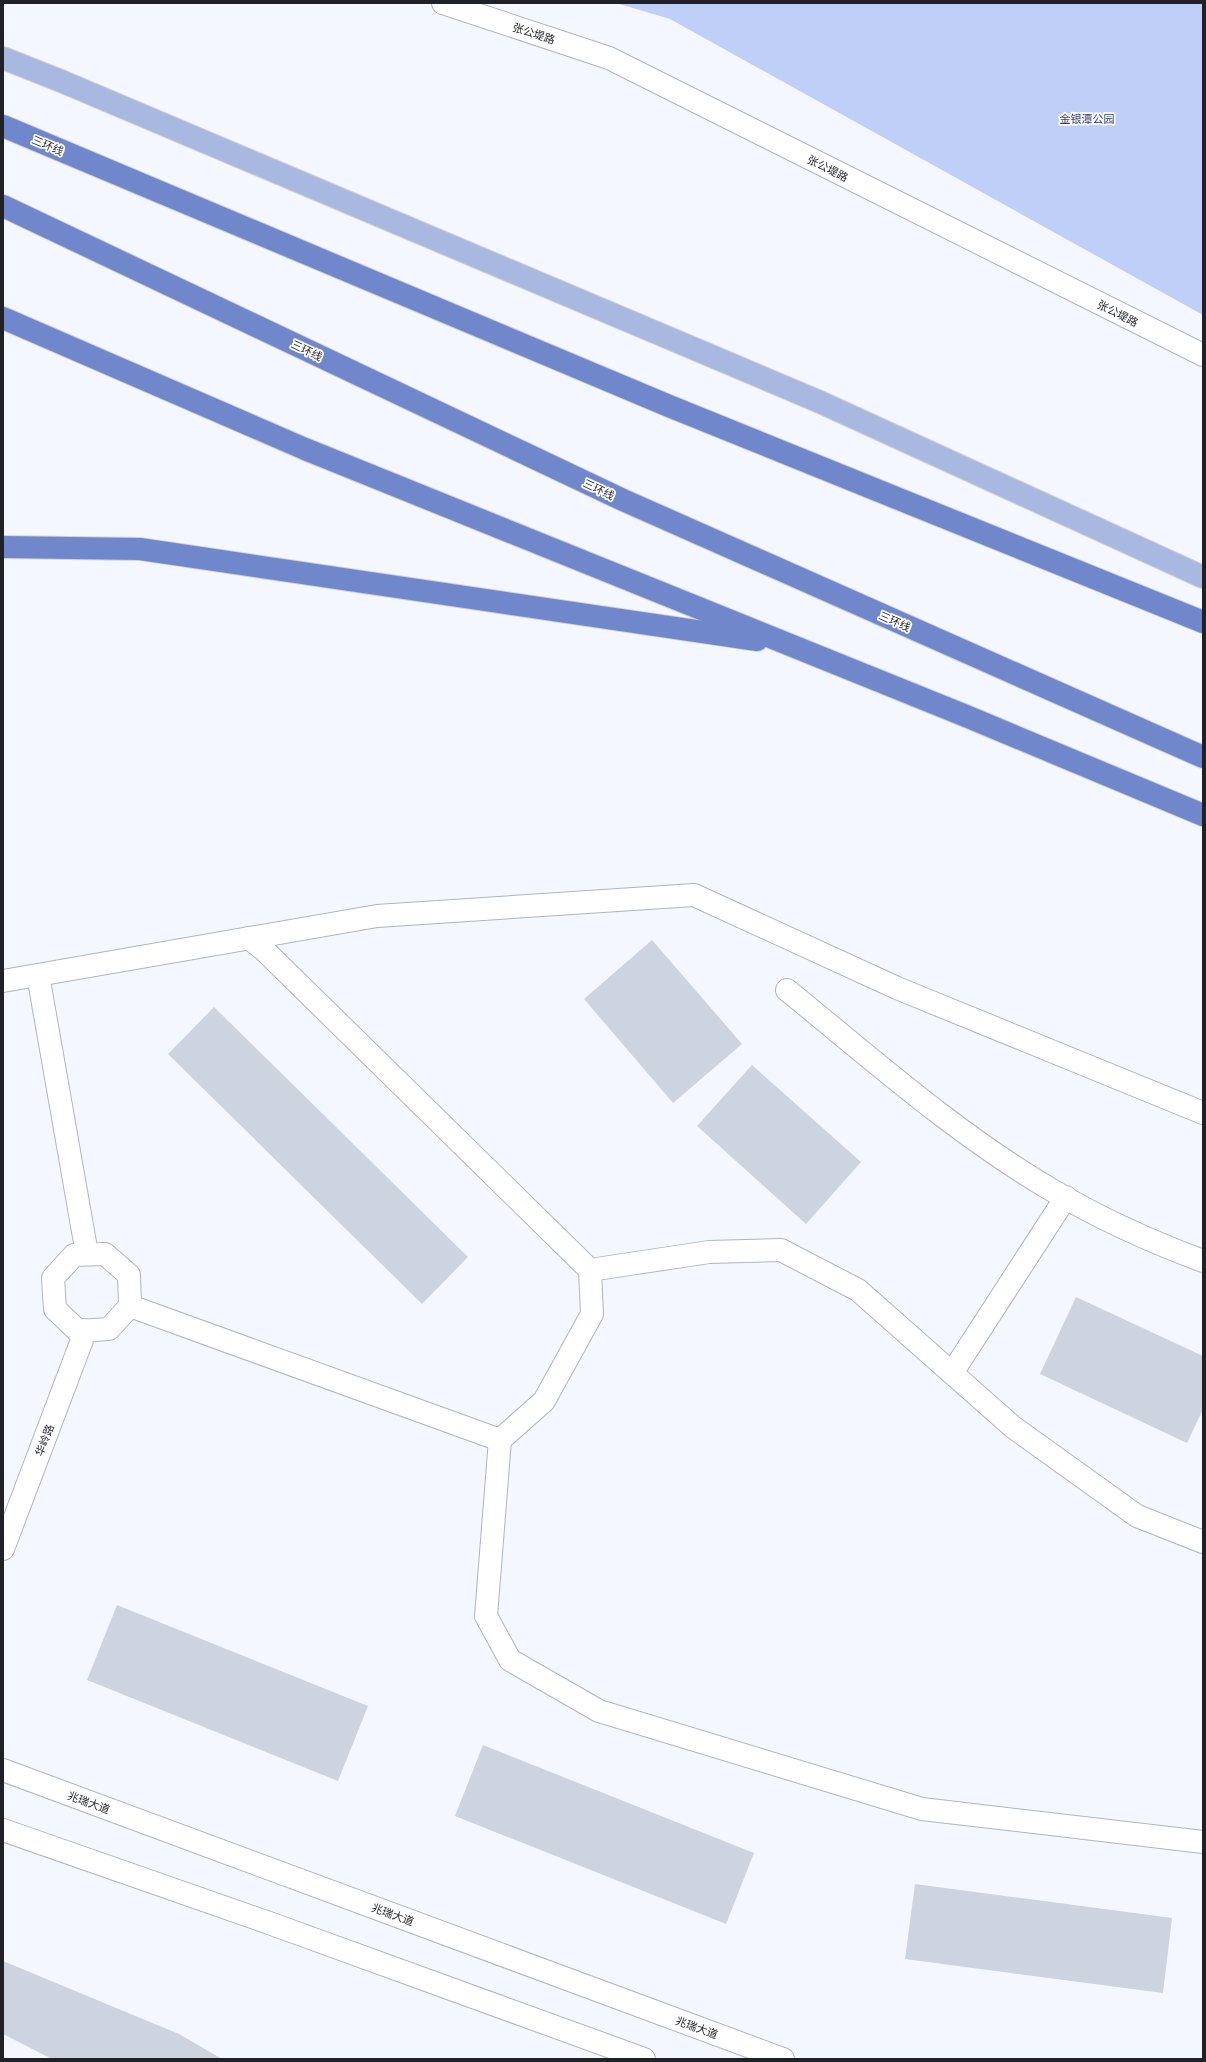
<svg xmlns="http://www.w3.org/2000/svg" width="1206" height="2062" viewBox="0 0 1206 2062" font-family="Lato,'Noto Sans SC',sans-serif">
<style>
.green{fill:#c0cff7}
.building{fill:#ced3e0}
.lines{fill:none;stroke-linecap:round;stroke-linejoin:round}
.minor-casing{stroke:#afb4c0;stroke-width:24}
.major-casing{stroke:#d2d3d4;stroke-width:24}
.highway-casing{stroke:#d2d3d4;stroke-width:24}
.minor{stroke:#fff;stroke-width:22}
.major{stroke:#a9b8e0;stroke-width:22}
.highway{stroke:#7088cb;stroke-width:22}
.labels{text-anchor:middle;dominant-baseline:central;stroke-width:3.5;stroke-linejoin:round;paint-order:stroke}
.street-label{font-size:11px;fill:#1f2126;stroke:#fff}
.park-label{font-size:11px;fill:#2b3d7a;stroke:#fff}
</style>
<rect width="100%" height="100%" fill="#f4f7ff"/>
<path class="green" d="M616,3h587v312l-533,-296z"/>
<g class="building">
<path d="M652,940l90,104 -69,59 -89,-104z"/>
<path d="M214,1007l254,250 -46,47 -254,-250z"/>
<path d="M752,1065l109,97 -55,62 -109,-98z"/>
<path d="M1076,1297l127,59v53l-16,34 -147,-69z"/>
<path d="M117,1605l251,101 -30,75 -251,-101z"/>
<path d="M483,1745l271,108 -28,71 -271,-108z"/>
<path d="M915,1884l257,34 -9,75 -258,-34z"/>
<path d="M3,1961l176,73 43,25h-170l-49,-25z"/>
</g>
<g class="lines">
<defs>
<g id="minor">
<path d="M443,3l166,55 594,297"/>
<path d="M38,975l49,279"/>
<path d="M3,981l374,-65 317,-21 203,93 306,125"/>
<path d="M787,990c85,69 168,143 263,199 47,28 102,53 153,72"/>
<path d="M105,1254l24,21 1,31 -21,23 -31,2 -23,-22 -2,-31 21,-23z"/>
<path d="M590,1270l119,-18 72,-2 77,40 155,137 124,89 66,26"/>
<path d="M130,1306l370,134 44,-39 48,-87 -2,-44 -326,-320 -15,-12"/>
<path d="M952,1373l114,-176"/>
<path d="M500,1440l-14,176 24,44 89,51 323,98 281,33"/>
<path d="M3,1549l79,-209 2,-10"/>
<path d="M3,1770l780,289"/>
<path d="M3,1830l269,94 372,135"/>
</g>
<path id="major" d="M3,58l58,23 759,321 383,175"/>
<g id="highway">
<path d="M3,126l666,280 534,216"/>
<path d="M3,206l620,294 580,257"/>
<path d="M3,318l302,131 661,267 237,99"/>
<path d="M3,547l137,2 617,91"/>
</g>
</defs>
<use href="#minor" class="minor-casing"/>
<use href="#major" class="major-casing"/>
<use href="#highway" class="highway-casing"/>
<use href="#minor" class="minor"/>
<use href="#major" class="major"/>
<use href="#highway" class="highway"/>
</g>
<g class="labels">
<g class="street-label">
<text transform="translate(534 33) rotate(18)">张公堤路</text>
<text transform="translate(48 145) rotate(23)">三环线</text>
<text transform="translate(828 168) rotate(27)">张公堤路</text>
<text transform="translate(1118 313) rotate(27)">张公堤路</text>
<text transform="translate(307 350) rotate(25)">三环线</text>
<text transform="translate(599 489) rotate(25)">三环线</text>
<text transform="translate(895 621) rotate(24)">三环线</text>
<text transform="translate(44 1440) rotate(-69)">华岭路</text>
<text transform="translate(89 1802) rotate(20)">兆瑞大道</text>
<text transform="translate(393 1914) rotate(20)">兆瑞大道</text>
<text transform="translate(697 2027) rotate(20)">兆瑞大道</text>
</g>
<g class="park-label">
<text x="1087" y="118">金银潭公园</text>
</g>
</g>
<rect width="1206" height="2062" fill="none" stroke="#1f2126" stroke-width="8"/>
</svg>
